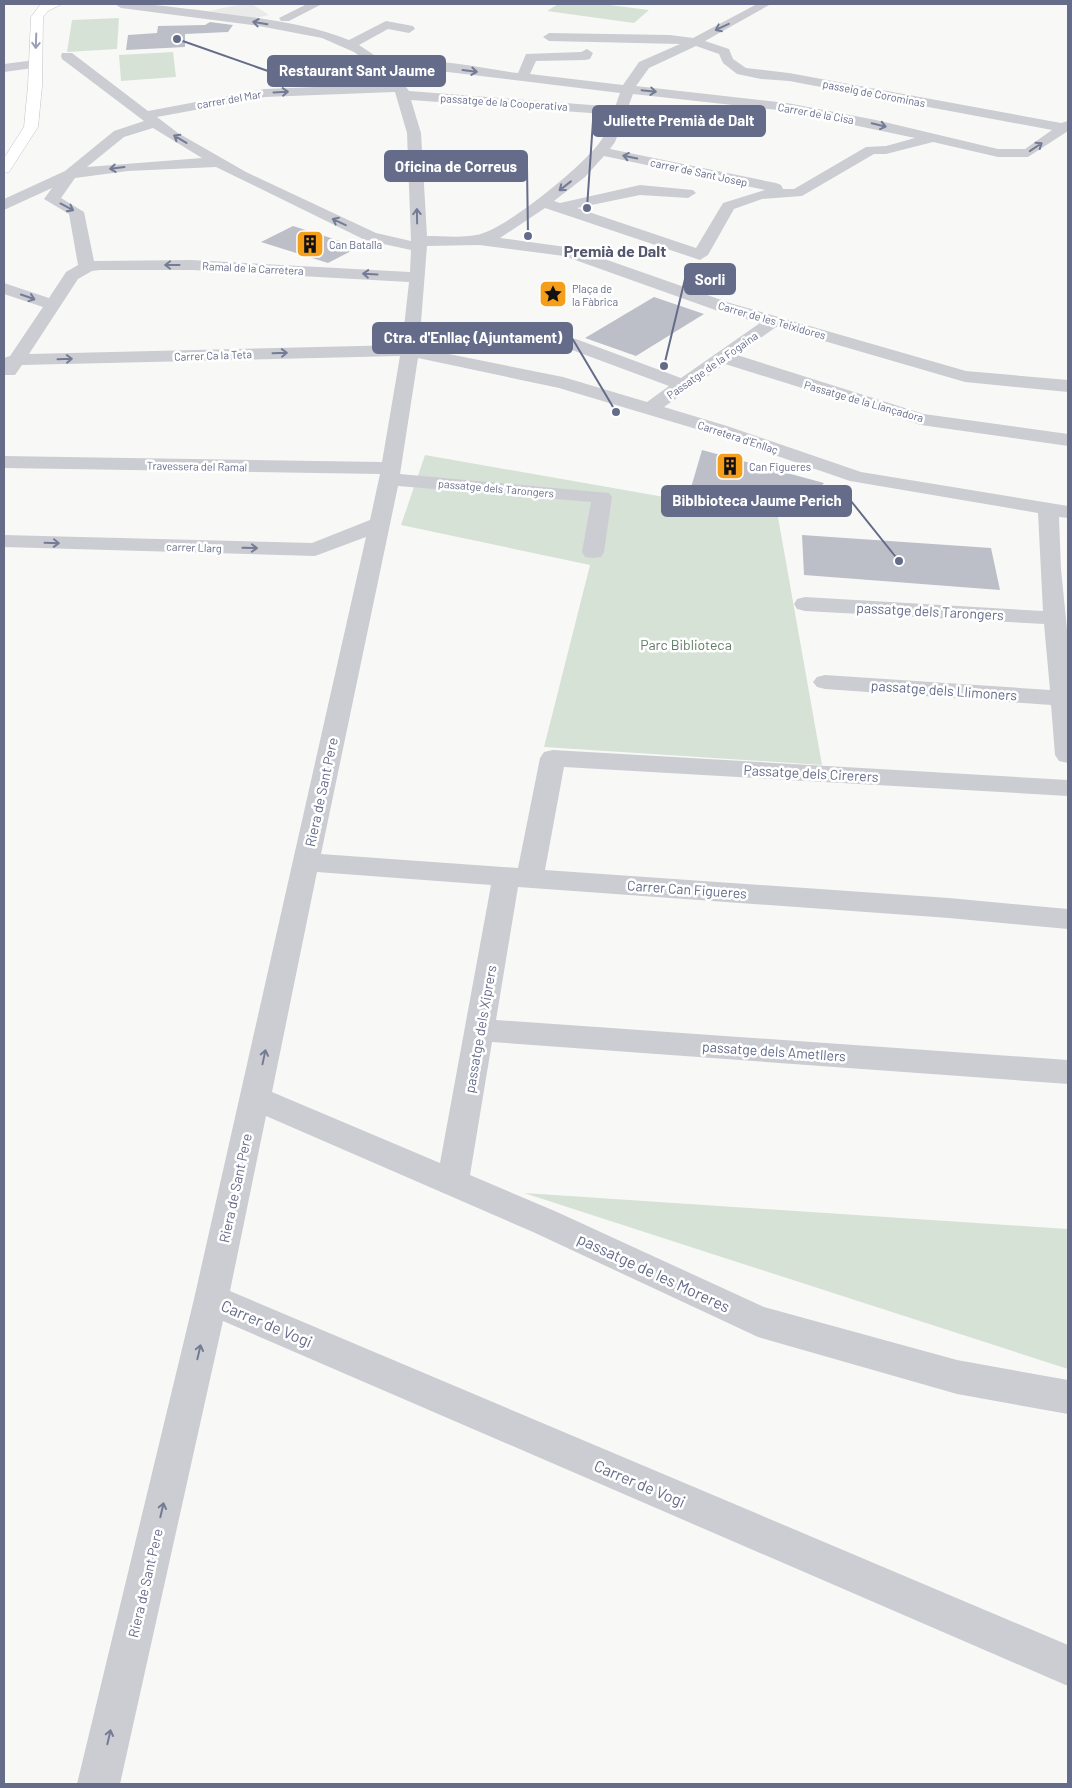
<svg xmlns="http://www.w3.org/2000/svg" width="1072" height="1788" viewBox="0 0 1072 1788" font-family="Barlow,sans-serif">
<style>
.built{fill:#e9eae9}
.green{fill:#d7e2d7}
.building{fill:#bcbfc8}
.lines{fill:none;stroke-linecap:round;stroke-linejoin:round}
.secondary-casing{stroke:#c2c3ca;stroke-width:1}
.street{fill:#cccdd2;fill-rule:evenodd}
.secondary{fill:#fff;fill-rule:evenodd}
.oneway{stroke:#747b95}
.oneway2{stroke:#9b9fb3}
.labels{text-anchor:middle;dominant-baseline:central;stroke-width:5;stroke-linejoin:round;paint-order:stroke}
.far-street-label{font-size:11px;fill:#656c8a;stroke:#fff}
.far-poi-label{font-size:11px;fill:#656c8a;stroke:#fff;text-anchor:start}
.street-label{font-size:14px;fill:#656c8a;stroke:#fff}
.park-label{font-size:14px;fill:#617b65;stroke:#fff}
.far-district-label{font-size:16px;font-weight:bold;fill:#54596f;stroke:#fff}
.near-street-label{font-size:16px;fill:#656c8a;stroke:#fff}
.leader{fill:none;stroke:#656c8a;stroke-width:2}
.callout-dot{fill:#656c8a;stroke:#fff;stroke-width:2}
.callout{fill:#656c8a;stroke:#656c8a;stroke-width:2}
.callout-label{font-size:15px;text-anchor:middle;font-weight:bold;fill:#fff}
</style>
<rect width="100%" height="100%" fill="#f8f9f6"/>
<path class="built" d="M242,4h10l17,11 -14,3 -46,-7z"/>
<g class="green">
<path d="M558,4h44l47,6 -15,13 -87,-12z"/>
<path d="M119,18l-2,31 -50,3 5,-32z"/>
<path d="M173,52l3,25 -55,4 -2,-26z"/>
<path d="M425,455l353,62 44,248 -278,-18 46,-182 -189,-40z"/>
<path d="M524,1193l543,36 1,140z"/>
</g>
<g class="building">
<path d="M210,22l23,3 -5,7 -43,2v13l-59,3 2,-15 29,-2 1,-7 47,-1z"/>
<path d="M293,226l66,21 -31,16 -67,-21z"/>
<path d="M654,297l50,17 -68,42 -51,-18z"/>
<path d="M702,450l122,33 -29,33 -62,-19 -43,-6z"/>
<path d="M802,535l189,13 9,42 -196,-15z"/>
</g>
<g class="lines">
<defs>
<path id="secondary" d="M45,4h17l-14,7 -5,6 -1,69 -4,41 -29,45 -5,1v-15l20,-31 4,-41 3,-69 9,-12z"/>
</defs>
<use href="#secondary" class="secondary-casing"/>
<g class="street">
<path d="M115,4c30,-2 61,4 91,7 48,7 98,11 143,29l37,-19 27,5 2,3 -6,4 -21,-4 -29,16 30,20c41,-10 87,3 129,8l8,-19 55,-2 6,-3 6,4 -3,6 -5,1 -49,1 -6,13 93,11 16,-23 41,-18 -131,-3 -6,-4 6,-4 121,2 23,3 64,-34h14l-66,37 24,8 4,10 13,9 43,5 272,50 7,-2v10l-40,26h-30l-65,-15 -47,12h-12l-72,42 -40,3 -28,10 -26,46 -8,5 -155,-52 -45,30 73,10 157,55 236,68 102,9v12l-103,-10 -189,-55 -39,28 187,59 144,20v12l-147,-21 -196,-61 -61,43 63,19 134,46 207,34v12l-9,-1 2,52 7,70v124l-9,-2 -4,-6 -4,-50 -226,-16 -8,-2 -4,-5 4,-5 8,-2 225,15 -6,-66 -239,-13 -8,-2 -3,-5 3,-5 8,-2 238,14 -5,-98 -188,-32 -137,-47 -154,-46 -141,-30 -18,116 209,19 3,4 -8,55 -3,5 -8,1 -8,-1 -3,-5 9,-50 -193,-16 -77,368 197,14 22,-110 4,-6 9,-2 515,30v16l-504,-29 -19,103 404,28 119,11v20l-119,-11 -431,-31 -22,133 572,40v24l-576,-42 -22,133 87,37 207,95 193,53 111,20v34l-111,-20 -199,-57 -225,-105 -267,-116 -36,175 838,354v41l-845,-365 -103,463h-43l117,-485 172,-762 -51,19 -311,-9v-12l308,8 58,-23 10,-46 -376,-6v-12l378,6 18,-106 -378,9 -7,10h-11v-17l6,-2 33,-49 -39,-13v-11l45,15 17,-26 12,-7 -9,-51 -25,-15 8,-11 -48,22v-11l61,-28 49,-40 30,-10 -82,-62 -1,-3 1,-3h10l76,58 117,-22 126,-5 -9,-11 -28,-21 -32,-14 -63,-12 -138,-18zM696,46l23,8 4,9 14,11 24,5 28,2 263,49 -27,19h-27l-122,-29 -89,-17 -151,-17 13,-18zM407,69h16l197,24c-6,15 -10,36 -20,49 -17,24 -96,89 -124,93 -15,3 -33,1 -49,1l-6,-103 -10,-33 193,14 7,-4 -7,-4 -195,-15 -14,-19zM395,92l12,41 4,108 -35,-8 -130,-61 -68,-39 -21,-16 108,-20zM633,94l154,17 128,27 -29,8 -20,1 -72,42h-11l-2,-4 -5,-2 -166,-34 5,-7zM153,128l49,30 -115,9 37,-30zM604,156l161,34 -42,13 -27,45 -119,-40 63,-13 48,3 8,-5 -3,-3 -53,-5 -80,18 -6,-2 31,-24zM216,167l149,73 46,10 -1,22 -218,-12 -98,1 -10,-49 -23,-14 14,-20 53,-7zM479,245l85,11 154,55 42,12 -79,55 -105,-39h-12l-3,4 3,4 105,39 -22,16 -84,-25 -144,-29 8,-102zM100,270h92l217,12 -7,63 -373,9 49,-75 14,-8zM317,872l174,13 -51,278 -168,-71z"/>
<path d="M307,4h15l-33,17h-8l-2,-3z"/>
<path d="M35,60l7,4 -2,3 -36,5v-8z"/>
</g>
<use href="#secondary" class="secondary"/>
</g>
<defs><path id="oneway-shaft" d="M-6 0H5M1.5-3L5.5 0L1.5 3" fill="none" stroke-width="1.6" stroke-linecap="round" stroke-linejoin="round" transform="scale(1.25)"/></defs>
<g class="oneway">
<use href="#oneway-shaft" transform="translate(260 23) rotate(-171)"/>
<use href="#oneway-shaft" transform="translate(722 27) rotate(155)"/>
<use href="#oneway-shaft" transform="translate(470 71) rotate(7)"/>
<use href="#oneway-shaft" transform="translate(649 91) rotate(6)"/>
<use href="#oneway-shaft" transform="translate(281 92) rotate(-3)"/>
<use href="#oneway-shaft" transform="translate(879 125) rotate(13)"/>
<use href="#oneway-shaft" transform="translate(180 139) rotate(-149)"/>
<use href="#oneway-shaft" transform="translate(1036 147) rotate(-34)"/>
<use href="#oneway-shaft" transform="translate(630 157) rotate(-168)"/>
<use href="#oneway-shaft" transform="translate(117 168) rotate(173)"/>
<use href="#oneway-shaft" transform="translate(565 186) rotate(142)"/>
<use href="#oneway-shaft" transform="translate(67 207) rotate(28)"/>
<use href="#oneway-shaft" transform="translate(417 216) rotate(-91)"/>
<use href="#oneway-shaft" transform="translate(339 222) rotate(-155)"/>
<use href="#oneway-shaft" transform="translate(172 265) rotate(-180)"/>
<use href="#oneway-shaft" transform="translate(370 274) rotate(-177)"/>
<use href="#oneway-shaft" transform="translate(28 297) rotate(19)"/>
<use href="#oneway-shaft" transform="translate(280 353) rotate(-2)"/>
<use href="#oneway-shaft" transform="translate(65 359) rotate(-2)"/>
<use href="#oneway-shaft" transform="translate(52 543) rotate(2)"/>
<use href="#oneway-shaft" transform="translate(250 548) rotate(1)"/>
<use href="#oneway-shaft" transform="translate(264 1057) rotate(-78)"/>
<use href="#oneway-shaft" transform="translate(199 1352) rotate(-77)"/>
<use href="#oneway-shaft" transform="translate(162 1510) rotate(-77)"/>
<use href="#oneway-shaft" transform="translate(109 1737) rotate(-77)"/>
</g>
<use class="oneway2" href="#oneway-shaft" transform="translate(36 41) rotate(92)"/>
<defs>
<symbol id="building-square" viewBox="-11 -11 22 22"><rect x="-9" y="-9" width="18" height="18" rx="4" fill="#f59e1a" stroke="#fff"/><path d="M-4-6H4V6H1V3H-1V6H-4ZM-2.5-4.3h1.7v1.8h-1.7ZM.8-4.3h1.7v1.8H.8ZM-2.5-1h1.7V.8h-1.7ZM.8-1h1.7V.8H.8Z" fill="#111"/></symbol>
<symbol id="sight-square" viewBox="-11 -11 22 22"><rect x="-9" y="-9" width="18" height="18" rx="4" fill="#f59e1a" stroke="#fff"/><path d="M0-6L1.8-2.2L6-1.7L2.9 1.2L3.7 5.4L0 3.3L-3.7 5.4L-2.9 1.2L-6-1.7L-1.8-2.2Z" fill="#111"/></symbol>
</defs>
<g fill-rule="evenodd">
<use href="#building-square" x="294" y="228" width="32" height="32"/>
<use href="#sight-square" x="537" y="278" width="32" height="32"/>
<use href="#building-square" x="714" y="450" width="32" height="32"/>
</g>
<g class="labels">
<g class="far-street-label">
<text transform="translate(874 93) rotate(11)">passeig de Corominas</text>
<text transform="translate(229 99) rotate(-10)">carrer del Mar</text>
<text transform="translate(504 102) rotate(4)">passatge de la Cooperativa</text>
<text transform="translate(816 113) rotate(10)">Carrer de la Cisa</text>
<text transform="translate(699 172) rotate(12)">carrer de Sant Josep</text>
<text transform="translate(253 268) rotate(3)">Ramal de la Carretera</text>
<text transform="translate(772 320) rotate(16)">Carrer de les Teixidores</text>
<text transform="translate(213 355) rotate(-2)">Carrer Ca la Teta</text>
<text transform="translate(712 365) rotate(-35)">Passatge de la Fogaina</text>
<text transform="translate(864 401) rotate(16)">Passatge de la Llançadora</text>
<text transform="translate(738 437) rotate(18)">Carretera d'Enllaç</text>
<text transform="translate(197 466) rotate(1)">Travessera del Ramal</text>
<text transform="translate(496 488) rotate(5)">passatge dels Tarongers</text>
<text transform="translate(194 547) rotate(2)">carrer Llarg</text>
</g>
<g class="far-poi-label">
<text x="329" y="244">Can Batalla</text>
<text x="572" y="288">Plaça de<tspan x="572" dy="13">la Fàbrica</tspan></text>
<text x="749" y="466">Can Figueres</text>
</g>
<g class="street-label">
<text transform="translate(930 611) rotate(3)">passatge dels Tarongers</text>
<text transform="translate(944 690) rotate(4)">passatge dels Llimoners</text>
<text transform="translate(811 773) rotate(3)">Passatge dels Cirerers</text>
<text transform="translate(321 792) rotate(-78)">Riera de Sant Pere</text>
<text transform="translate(687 889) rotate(4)">Carrer Can Figueres</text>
<text transform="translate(480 1029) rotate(-80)">passatge dels Xiprers</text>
<text transform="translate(774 1051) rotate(4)">passatge dels Ametllers</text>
<text transform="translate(235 1188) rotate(-78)">Riera de Sant Pere</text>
<text transform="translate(145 1583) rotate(-77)">Riera de Sant Pere</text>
</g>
<g class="park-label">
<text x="686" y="644">Parc Biblioteca</text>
</g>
<g class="far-district-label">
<text x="615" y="250">Premià de Dalt</text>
</g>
<g class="near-street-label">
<text transform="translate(654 1272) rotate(25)">passatge de les Moreres</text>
<text transform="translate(267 1323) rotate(23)">Carrer de Vogi</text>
<text transform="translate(640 1483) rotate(23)">Carrer de Vogi</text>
</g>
</g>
<path class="leader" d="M177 39L268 71M587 208L593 121M528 236L527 166M664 366L685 279M616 412L572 338M899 561L851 501"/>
<g class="callout-dot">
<circle cx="177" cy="39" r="5"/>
<circle cx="587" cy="208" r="5"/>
<circle cx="528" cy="236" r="5"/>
<circle cx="664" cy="366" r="5"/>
<circle cx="616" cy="412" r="5"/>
<circle cx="899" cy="561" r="5"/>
</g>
<g class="callout">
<rect x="268" y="56" width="177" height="30" rx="5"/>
<rect x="593" y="106" width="172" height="30" rx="5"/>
<rect x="385" y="151" width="142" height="30" rx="5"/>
<rect x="685" y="264" width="50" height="30" rx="5"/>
<rect x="373" y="323" width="199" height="30" rx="5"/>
<rect x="662" y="486" width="189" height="30" rx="5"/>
</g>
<g class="callout-label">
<text x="357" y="76">Restaurant Sant Jaume</text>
<text x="679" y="126">Juliette Premià de Dalt</text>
<text x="456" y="172">Oficina de Correus</text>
<text x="710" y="285">Sorli</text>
<text x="473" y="343">Ctra. d'Enllaç (Ajuntament)</text>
<text x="757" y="506">Biblbioteca Jaume Perich</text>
</g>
<rect width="1072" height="1788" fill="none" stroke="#656c8a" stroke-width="10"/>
</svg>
